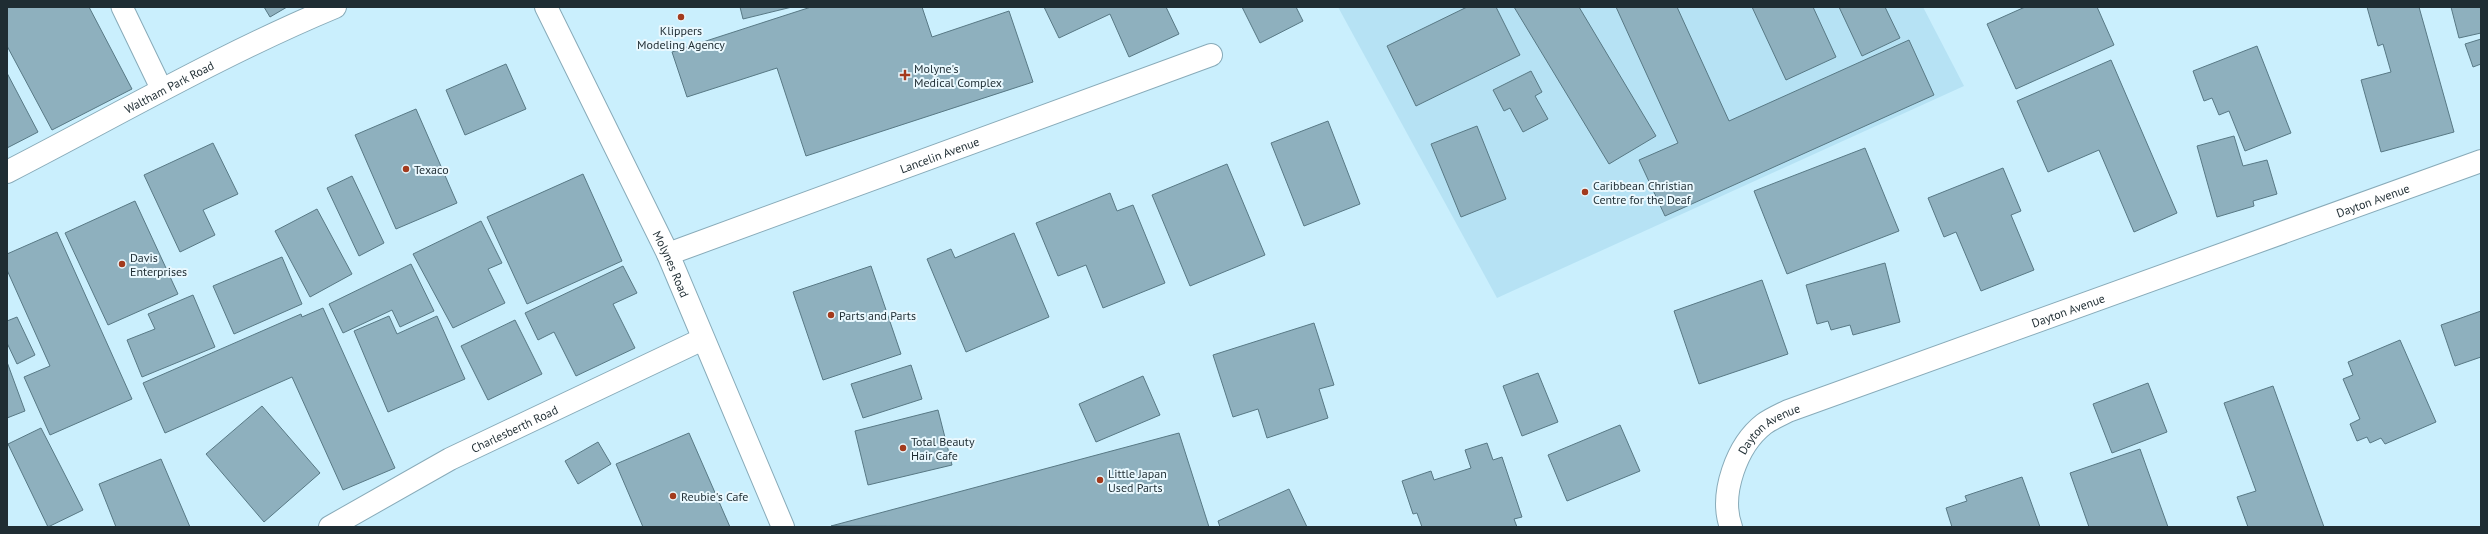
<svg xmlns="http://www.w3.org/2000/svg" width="2488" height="534" viewBox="0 0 2488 534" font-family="'PT Sans',sans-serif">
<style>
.built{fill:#b6e2f4}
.building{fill:#8eb0be;stroke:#587985}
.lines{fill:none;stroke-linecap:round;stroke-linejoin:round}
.service-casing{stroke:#88abb9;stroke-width:23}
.minor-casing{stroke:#88abb9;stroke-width:24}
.secondary-casing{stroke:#88abb9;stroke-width:24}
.service{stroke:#fff;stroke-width:21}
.minor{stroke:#fff;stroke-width:22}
.secondary{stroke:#fff;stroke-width:22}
.poi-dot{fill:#a33b1e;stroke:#e9f8fe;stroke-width:1.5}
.labels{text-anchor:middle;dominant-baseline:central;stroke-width:4;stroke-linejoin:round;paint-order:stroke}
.poi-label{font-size:12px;fill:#1f2d33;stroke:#e9f8fe;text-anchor:start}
.street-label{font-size:12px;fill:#1f2d33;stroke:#e9f8fe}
</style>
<rect width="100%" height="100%" fill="#caeffd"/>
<path class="built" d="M1338,7h585l41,79 -467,212z"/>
<g class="building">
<path d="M7,7h82l43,82 -80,41 -45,-84z"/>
<path d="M264,7h23l-17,10z"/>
<path d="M740,7h52l-49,12z"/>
<path d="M811,7h111l10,30 77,-26 24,71 -227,74 -29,-88 -90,29 -15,-45z"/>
<path d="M1044,7h122l13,27 -50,23 -19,-43 -51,24z"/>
<path d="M1242,7h54l7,14 -43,22z"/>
<path d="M1467,7h29l24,48 -104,51 -29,-60z"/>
<path d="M1514,7h65l77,129 -47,28z"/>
<path d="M1616,7h61l52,114 180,-81 25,55 -269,121 -26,-56 39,-17z"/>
<path d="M1752,7h61l23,50 -50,23z"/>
<path d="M1839,7h46l15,31 -38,18z"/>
<path d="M2025,7h72l17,38 -98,44 -29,-65z"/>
<path d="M2367,7h52l35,125 -73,20 -20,-72 30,-8 -8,-28 -5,2z"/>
<path d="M2451,7h30v26l-22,5z"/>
<path d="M2481,39v25l-8,3 -8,-23z"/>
<path d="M2257,46l34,87 -46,18 -16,-40 -10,4 -7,-17 -8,3 -11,-30z"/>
<path d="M2111,60l66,153 -43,19 -35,-82 -51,22 -31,-71z"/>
<path d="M506,64l20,45 -61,26 -19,-45z"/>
<path d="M1531,71l11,21 -7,4 13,23 -25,13 -13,-24 -6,3 -11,-21z"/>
<path d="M7,73l31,59 -31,16z"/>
<path d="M416,109l41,94 -61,26 -41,-94z"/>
<path d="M1328,121l32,83 -56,22 -33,-83z"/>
<path d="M1477,126l29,73 -45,18 -30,-73z"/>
<path d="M2234,136l9,30 24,-6 10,34 -24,7 1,5 -37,11 -20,-71z"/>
<path d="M213,143l25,51 -35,16 12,25 -35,17 -36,-77z"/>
<path d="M1865,148l34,83 -112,43 -33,-83z"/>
<path d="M1227,164l38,91 -75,31 -38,-91z"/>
<path d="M2003,168l18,43 -10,4 23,55 -53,21 -25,-59 -12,5 -16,-39z"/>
<path d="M583,174l39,87 -95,43 -40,-87z"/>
<path d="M352,176l32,67 -25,13 -32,-68z"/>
<path d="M1110,193l7,18 16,-6 32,78 -62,25 -17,-43 -28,11 -22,-53z"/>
<path d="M135,201l43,93 -70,31 -43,-92z"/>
<path d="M317,209l35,65 -42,23 -35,-66z"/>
<path d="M481,221l21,42 -14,6 17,34 -52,25 -40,-74z"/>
<path d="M57,232l75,167 -82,36 -26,-58 26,-11 -43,-96v-16z"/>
<path d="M1014,233l35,84 -83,35 -39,-93 24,-10 4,9z"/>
<path d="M282,257l20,47 -68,30 -21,-48z"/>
<path d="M1885,263l15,59 -47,13 -3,-10 -19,5 -3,-9 -11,3 -11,-39z"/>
<path d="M411,264l23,47 -34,16 -8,-17 -49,23 -14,-29z"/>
<path d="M623,266l14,27 -24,11 22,44 -59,28 -22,-44 -16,8 -13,-27z"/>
<path d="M871,266l30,88 -78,26 -30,-88z"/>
<path d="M1762,280l26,74 -89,30 -25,-73z"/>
<path d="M193,295l22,52 -73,30 -15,-37 28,-11 -7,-15z"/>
<path d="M323,308l72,160 -52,22 -51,-113 -127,56 -22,-50 158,-69 1,3z"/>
<path d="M2481,311v46l-26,9 -14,-41z"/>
<path d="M389,316l8,18 40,-18 28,63 -77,33 -34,-81z"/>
<path d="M17,317l18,38 -18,9 -10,-21v-22z"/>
<path d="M515,320l27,54 -54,26 -27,-54z"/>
<path d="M1314,323l20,62 -15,4 9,29 -61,20 -9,-29 -25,8 -20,-62z"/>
<path d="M2400,340l36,82 -51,22 -4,-6 -11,5 -3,-6 -10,4 -7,-17 10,-5 -17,-40 10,-4 -5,-13z"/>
<path d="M7,362l18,49 -18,7z"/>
<path d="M911,365l11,34 -59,19 -12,-34z"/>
<path d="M1538,373l20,49 -36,14 -19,-50z"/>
<path d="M1143,376l17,39 -64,27 -17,-38z"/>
<path d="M2148,383l19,49 -55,21 -19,-49z"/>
<path d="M2273,386l51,141h-76l-11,-30 19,-6 -32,-88z"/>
<path d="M262,406l58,67 -56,49 -58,-68z"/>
<path d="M938,410l14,55 -84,20 -13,-54z"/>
<path d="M1620,425l20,46 -73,30 -19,-46z"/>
<path d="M41,428l42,82 -35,17 -40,-83z"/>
<path d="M689,433l41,94h-87l-27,-63z"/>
<path d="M1179,433l30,94 -378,-1z"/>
<path d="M598,442l13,22 -33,20 -13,-23z"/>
<path d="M1487,443l6,17 9,-3 20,60 -8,2 3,8h-95l-5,-14 -4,1 -11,-33 29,-10 3,9 37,-12 -6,-18z"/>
<path d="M2140,449l28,78h-79l-19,-54z"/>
<path d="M161,459l29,68h-74l-17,-43z"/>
<path d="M2022,477l18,50h-88l-6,-19 21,-7 -2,-5z"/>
<path d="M1289,489l18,38h-87l-2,-6z"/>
</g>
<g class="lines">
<defs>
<path id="service" d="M122,7l40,83"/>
<g id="minor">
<path id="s1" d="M668,254l543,-199"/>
<path id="s2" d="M330,527l120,-68 253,-120"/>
<path id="s3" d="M1731,527c-12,-33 6,-82 33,-103 7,-5 16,-9 24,-13l693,-250"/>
</g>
<g id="secondary">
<path id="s4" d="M546,7l122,247 115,273"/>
<path id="s5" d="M7,172c109,-56 215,-118 328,-165"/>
</g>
</defs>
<use href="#service" class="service-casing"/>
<use href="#minor" class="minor-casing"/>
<use href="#secondary" class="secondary-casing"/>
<use href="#service" class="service"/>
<use href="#minor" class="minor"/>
<use href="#secondary" class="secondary"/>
</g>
<g class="poi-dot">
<circle cx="681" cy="17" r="4"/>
<path d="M903 69h4v4h4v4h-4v4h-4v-4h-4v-4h4z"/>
<circle cx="406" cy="169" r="4"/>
<circle cx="1585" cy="192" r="4"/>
<circle cx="122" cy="264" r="4"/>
<circle cx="831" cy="315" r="4"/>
<circle cx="903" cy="448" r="4"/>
<circle cx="1100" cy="480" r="4"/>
<circle cx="673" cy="496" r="4"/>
</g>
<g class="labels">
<g class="poi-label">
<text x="681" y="30" text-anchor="middle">Klippers<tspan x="681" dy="14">Modeling Agency</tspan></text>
<text x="914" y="68">Molyne's<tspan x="914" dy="14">Medical Complex</tspan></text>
<text x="414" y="169">Texaco</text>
<text x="1593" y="185">Caribbean Christian<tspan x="1593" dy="14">Centre for the Deaf</tspan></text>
<text x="130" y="257">Davis<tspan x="130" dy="14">Enterprises</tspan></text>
<text x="839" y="315">Parts and Parts</text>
<text x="911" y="441">Total Beauty<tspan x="911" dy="14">Hair Cafe</tspan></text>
<text x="1108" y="473">Little Japan<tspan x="1108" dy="14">Used Parts</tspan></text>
<text x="681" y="496">Reubie's Cafe</text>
</g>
<g class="street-label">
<text stroke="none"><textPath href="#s5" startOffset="183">Waltham Park Road</textPath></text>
<text stroke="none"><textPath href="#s1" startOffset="289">Lancelin Avenue</textPath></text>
<text stroke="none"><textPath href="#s3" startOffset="763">Dayton Avenue</textPath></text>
<text stroke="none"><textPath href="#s4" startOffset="286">Molynes Road</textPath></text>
<text stroke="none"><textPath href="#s3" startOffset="439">Dayton Avenue</textPath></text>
<text stroke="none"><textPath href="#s2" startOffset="209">Charlesberth Road</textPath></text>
<text stroke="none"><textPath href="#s3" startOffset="115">Dayton Avenue</textPath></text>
</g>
</g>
<rect width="2488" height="534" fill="none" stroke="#1f2d33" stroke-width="16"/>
</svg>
